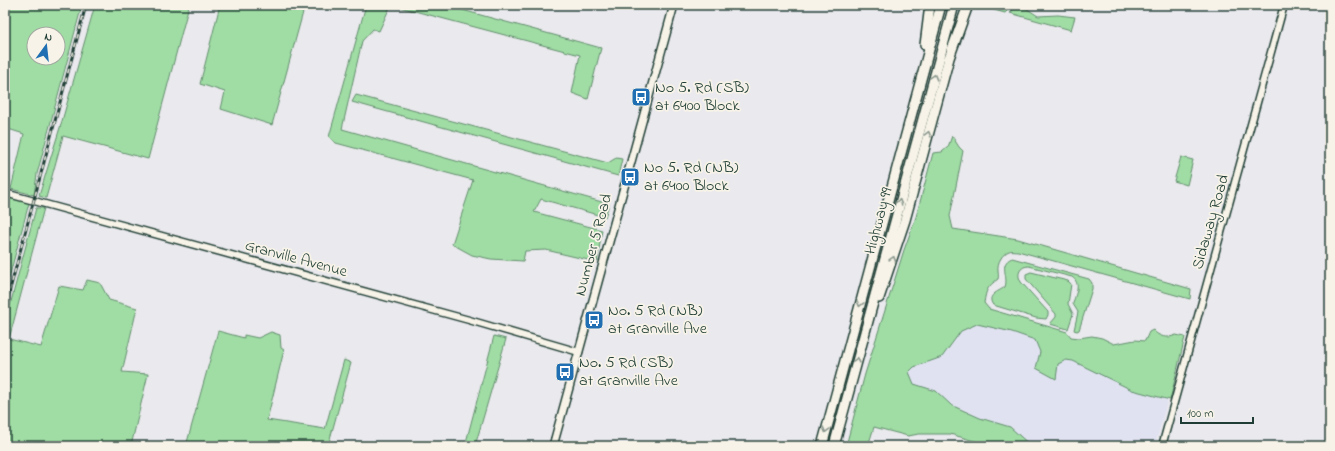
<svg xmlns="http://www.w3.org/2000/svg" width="1335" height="451" viewBox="0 0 1335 451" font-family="'Indie Flower',sans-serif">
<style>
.built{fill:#e1e2f1}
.green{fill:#a0dda4;stroke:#608d6c;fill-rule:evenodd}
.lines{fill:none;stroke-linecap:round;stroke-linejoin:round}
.minor-casing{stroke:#1f3d34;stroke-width:9}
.major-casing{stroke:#1f3d34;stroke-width:10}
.highway-casing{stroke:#1f3d34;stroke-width:12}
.minor{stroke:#f7f3e8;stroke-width:6}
.major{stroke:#f7f3e8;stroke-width:7}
.highway{stroke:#f7f3e8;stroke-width:9}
.rail-casing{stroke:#1f3d34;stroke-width:3}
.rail{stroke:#f7f3e8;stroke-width:1.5;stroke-dasharray:4.5;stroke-linecap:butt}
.oneway{stroke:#8b988e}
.labels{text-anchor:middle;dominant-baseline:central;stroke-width:3.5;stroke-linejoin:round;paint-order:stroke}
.poi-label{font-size:16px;fill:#1f3d34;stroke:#f7f3e8;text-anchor:start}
.street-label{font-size:16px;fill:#1f3d34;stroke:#f7f3e8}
</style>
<rect width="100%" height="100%" fill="#eae9ed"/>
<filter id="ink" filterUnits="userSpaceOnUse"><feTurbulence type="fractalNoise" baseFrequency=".025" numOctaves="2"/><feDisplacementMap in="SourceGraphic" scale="8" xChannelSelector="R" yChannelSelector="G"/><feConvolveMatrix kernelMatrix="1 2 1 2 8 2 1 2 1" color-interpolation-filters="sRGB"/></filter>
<g filter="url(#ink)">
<path class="built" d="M918,298l258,72 -21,76h-157l-113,-32z"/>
<g class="green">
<path d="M5,5h77l-45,169 -3,21 -23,-6 13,-55 -19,-6zM34,34h24v24h-24z"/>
<path d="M95,5h94l-41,154 -85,-23 -17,62 -7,-2 23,-75z"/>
<path d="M220,5h85l-33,120 -51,-16 4,-17 -25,-8z"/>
<path d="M366,5h25l-12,26 -6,-2 -11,12 -20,88 267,75 -4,13 -64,-18 -7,13 68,18 -5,32 -51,-12 -21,1 -2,10 -32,-2 -19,-4 -20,-11 21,-64 -137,-37 -7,-6z"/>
<path d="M392,5h52l157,43 -13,51 -16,-6 8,-38z"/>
<path d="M988,5h25l-8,8 -18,-5z"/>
<path d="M1017,5h4l17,11 20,-1 17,2 -4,13 -61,-17z"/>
<path d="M356,95l252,68 8,-5 6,1 -4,17 -266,-74z"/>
<path d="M952,136l7,11 4,4 -13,65 3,13 65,10 173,50 -1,10 -172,-48c-3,0 -7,-1 -9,0 -7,3 -12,12 -11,19 0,4 1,5 0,9 -11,8 -12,11 -14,24l5,6 78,23 4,5 8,1 13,-2 10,2 12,6 21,-4 10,1 4,-9 4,-2c6,7 14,9 23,5l9,2 -15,63 -38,-10 -59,-29 -7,-1 -8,4 -2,15 -20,-11 4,-16 -5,-12 -23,-8 -35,-8 -16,7 -19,26 -28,10 -5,5 5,12 22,7 15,14 29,13 30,9 21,19h-39l-42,-12h-31l-11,2 -34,-9 -6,19h-22l19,-72 39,-124 12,-33 17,-64 9,-1 6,-5z"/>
<path d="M1181,157l12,3 -6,25 -13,-4z"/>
<path d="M9,198l20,5 -24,90v-77z"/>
<path d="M36,208h8l-35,131 32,8 18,-61 24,4 4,-10 13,3 9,17 28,8 -15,64 26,2 -17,72h-126v-122z"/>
<path d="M1012,258l77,21 3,4v6l-13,41 -2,1 -3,-1 4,-18 -5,-8c2,-10 9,-20 -1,-27l-43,-11c-9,0 -13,8 -8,16l27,30v3l-2,4 -10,-1 -43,-13c-7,-10 5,-13 12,-18 4,-11 -7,-23 7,-29z"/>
<path d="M1031,272l37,9 3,3 -3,20 5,10 -5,15 -18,-5 6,-7v-3l-30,-35v-5z"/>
<path d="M218,331l26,7v-3l14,3 13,-6 9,3 1,13 3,2 -17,70 58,9 19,-69 7,3 -23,83h-142z"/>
<path d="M494,336l12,3 -31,107h-10z"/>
</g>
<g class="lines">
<defs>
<g id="minor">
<path d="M5,193l464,127 110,32"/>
<path d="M1162,446l122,-441"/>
</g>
<path id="major" d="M553,446l121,-441"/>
<g id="highway">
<path d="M925,45l5,-40"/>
<path d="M879,298l26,-78 44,-162 19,-53"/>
<path d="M822,446l119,-441"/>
<path d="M834,446l120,-441"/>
</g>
</defs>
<use href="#minor" class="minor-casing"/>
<use href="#major" class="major-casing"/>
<use href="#highway" class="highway-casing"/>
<use href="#minor" class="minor"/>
<use href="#major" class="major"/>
<use href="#highway" class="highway"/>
<defs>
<path id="rail" d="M5,308l81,-303"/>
</defs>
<use href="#rail" class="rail-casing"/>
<use href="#rail" class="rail"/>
</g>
<defs><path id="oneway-chevron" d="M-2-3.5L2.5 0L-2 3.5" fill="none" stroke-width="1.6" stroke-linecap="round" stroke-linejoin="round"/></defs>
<g class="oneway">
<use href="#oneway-chevron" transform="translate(934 77) rotate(-74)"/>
<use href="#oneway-chevron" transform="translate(928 134) rotate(-75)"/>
<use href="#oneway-chevron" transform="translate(899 202) rotate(-74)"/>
<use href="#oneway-chevron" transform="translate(893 259) rotate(-72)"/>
<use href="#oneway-chevron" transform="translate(860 304) rotate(105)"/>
<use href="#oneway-chevron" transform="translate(857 360) rotate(-75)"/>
<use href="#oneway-chevron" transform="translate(826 430) rotate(105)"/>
</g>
</g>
<defs>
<symbol id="bus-square" viewBox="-11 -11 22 22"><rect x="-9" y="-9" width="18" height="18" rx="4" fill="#1f6fb2" stroke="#f7f3e8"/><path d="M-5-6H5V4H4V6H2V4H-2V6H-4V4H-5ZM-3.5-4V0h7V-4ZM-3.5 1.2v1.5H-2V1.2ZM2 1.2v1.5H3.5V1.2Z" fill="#fff"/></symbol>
</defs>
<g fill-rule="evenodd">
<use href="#bus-square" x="630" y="86" width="22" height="22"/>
<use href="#bus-square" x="619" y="166" width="22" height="22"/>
<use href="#bus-square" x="583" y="309" width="22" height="22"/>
<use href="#bus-square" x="554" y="361" width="22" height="22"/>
</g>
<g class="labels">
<g class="poi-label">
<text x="655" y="88">No 5. Rd (SB)<tspan x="655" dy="18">at 6400 Block</tspan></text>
<text x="644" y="168">No 5. Rd (NB)<tspan x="644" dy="18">at 6400 Block</tspan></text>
<text x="608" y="311">No. 5 Rd (NB)<tspan x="608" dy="18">at Granville Ave</tspan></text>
<text x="579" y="363">No. 5 Rd (SB)<tspan x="579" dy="18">at Granville Ave</tspan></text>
</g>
<g class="street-label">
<text transform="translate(879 221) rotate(-75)">Highway 99</text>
<text transform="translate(1211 222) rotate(-74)">Sidaway Road</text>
<text transform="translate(594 245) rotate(-75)">Number 5 Road</text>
<text transform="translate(296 259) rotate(15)">Granville Avenue</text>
</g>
</g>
<rect width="1335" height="451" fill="none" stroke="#f7f3e8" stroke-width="20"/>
<rect x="10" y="10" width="1315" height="431" fill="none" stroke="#1f3d34" stroke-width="1.5" filter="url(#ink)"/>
<g transform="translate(46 46) rotate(15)"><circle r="19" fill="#f7f3e8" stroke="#a1aaa0"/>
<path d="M0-3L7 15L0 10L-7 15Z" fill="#1f6fb2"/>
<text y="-6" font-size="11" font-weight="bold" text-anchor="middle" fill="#1f3d34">N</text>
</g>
<path d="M1181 417v6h72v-6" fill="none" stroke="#1f3d34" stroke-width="2"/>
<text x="1187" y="417" font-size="12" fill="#1f3d34" stroke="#f7f3e8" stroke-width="3" paint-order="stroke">100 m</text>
</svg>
